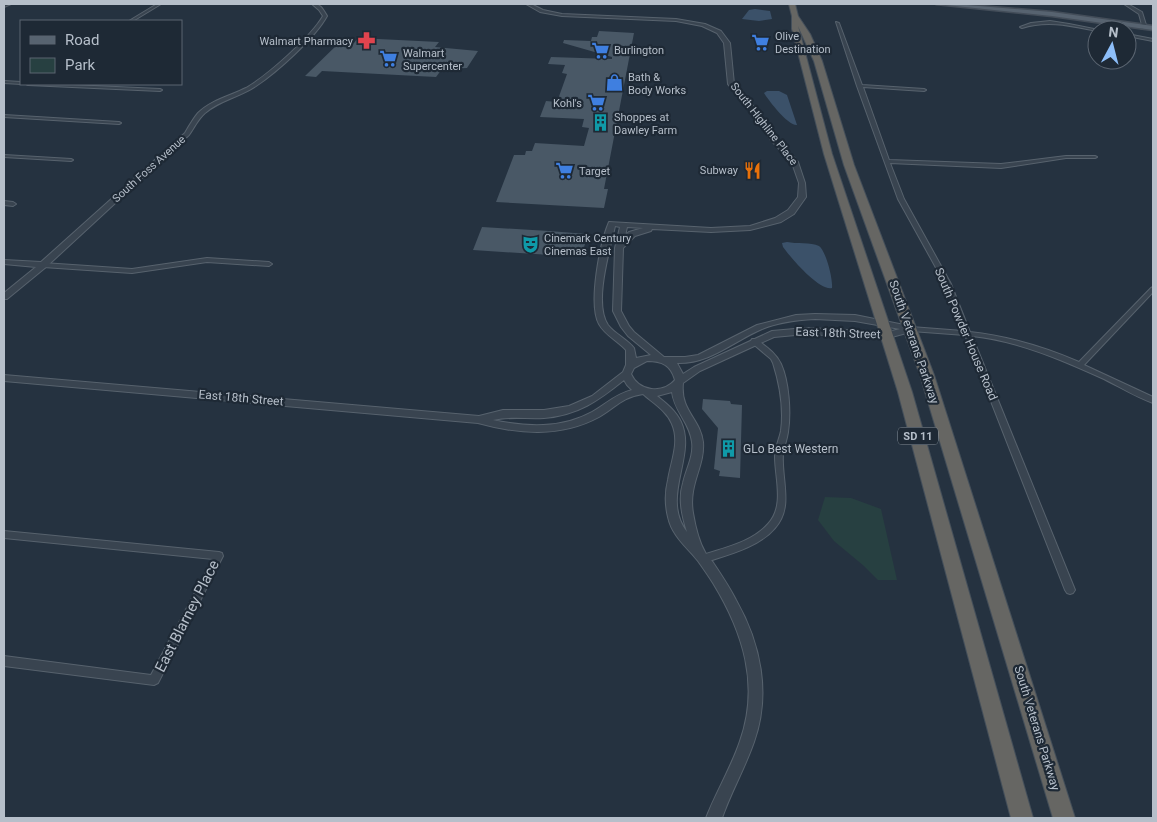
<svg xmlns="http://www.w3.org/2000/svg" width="1157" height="822" viewBox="0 0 1157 822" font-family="Roboto,sans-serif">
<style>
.green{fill:#274041}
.water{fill:#3b5169}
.building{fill:#495866}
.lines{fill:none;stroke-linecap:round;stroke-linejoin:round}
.minor-casing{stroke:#57626d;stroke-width:2}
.tertiary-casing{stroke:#57626d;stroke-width:2}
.primary-casing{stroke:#434d59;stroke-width:3}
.trunk-casing{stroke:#444f5a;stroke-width:2}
.minor{fill:#394450;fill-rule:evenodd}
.tertiary{fill:#394450;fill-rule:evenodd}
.primary{fill:#576370;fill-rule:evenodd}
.trunk{fill:#666663;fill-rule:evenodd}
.labels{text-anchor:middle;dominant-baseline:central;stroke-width:4.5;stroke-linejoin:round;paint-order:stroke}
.far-poi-label{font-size:11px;fill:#b6bfca;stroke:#1e2935;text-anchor:start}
.far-street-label{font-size:11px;fill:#b6bfca;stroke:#1e2935}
.shield{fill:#1e2935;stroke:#88929d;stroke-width:1}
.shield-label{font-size:11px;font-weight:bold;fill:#b6bfca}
.street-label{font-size:12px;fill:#b6bfca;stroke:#1e2935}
.poi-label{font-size:12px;fill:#b6bfca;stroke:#1e2935;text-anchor:start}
.near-street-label{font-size:15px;fill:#b6bfca;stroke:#1e2935}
</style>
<rect width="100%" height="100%" fill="#253240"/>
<path class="green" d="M825,497l26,1 30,11 16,71h-19l-14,-14 -30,-25 -16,-21z"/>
<g class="water">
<path d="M755,9l15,2 2,8 -13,2 -17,-2 7,-9z"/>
<path d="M767,91h12l8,4 10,30c-9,1 -28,-24 -33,-32z"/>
<path d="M787,242c9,2 24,0 32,4 7,5 14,33 13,42 -13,3 -41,-30 -49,-41l-1,-4z"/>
</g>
<g class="building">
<path d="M599,31l35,2 -30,156h4l-4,19 -108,-6 18,-47h11l1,-4h6l3,-8 49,3 5,-18 -7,-1 2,-8 -44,-2 6,-16 11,1 10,-28 -5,-1 3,-8 -17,-1 3,-7 61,2v-2l-49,-14 1,-3 27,1 1,-4h5z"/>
<path d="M358,38l81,4 -4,5 43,4 -11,17 -25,1 -6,8 -114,-6 -6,6 -11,-1 35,-34 14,1z"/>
<path d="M482,227l67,4 38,3 -5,23 -109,-7z"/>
<path d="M703,399l27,2 1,3 11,1 -2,73 -21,-2 1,-5 -6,-2 4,-41 -16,-19z"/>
</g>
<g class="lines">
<defs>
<g id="minor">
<path d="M7,4h4l-7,3v-2z"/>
<path d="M157,4h4l-28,17h-4z"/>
<path d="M1124,4h4l14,8 4,13 -3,4 -3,-1 2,-3 -3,-11z"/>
<path d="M1050,21l19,3 30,6h-2v1c-26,-5 -49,-11 -75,-3l-2,-1 11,-4z"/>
<path d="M836,22l3,1 23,62 62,4 2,1 -2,1 -61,-4 26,73 112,4 65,-8h29l2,1 -2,1h-29l-65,10 -111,-5 14,36 47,85 19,48c38,4 74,15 109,30l72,-74 2,-1v5l-69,73 69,32v6c-17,-6 -33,-16 -49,-24 -42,-19 -85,-38 -132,-43l103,254 -2,3 -3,1 -3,-1 -2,-3 -100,-255 -54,-4 -3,-2 3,-2 52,4 -18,-47 -47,-85 -41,-113z"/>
<path d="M1127,34l26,5v2l-26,-5z"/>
<path d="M4,81l17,1v2h2h-2l-17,-1z"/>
<path d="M26,84h24l110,5 2,1 -2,1 -132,-6z"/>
<path d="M4,115l115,7 2,1 -2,1 -115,-7z"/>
<path d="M4,155l67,4 2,1 -2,1 -67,-4z"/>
<path d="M4,201l9,1 3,2 -3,2 -9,-1z"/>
<path d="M207,258l62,4 3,2 -3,2 -62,-4 -75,11 -89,-6 -3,-2 3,-2 89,6z"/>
<path d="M752,339h4c9,7 20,14 25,25 8,18 10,48 7,68 -1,7 -4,15 -5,22 -2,25 11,53 -8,74 -17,20 -48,27 -72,35l-3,-1 -1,-3 1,-3c23,-8 51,-13 68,-32 17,-18 7,-46 7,-67 0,-9 4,-17 6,-26 3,-23 -1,-46 -8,-68l-2,-4 -19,-16 -1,-2z"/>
<path d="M4,531l215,21 3,1 1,3 -65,127 -4,2 -150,-19v-10l147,19 62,-116 -209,-21z"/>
</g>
<g id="tertiary">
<path d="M312,4c8,-1 11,5 15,12 -12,22 -50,56 -71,70 -16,11 -36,14 -51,27 -7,6 -11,15 -16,22l-143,132 -39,32h-3v-6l32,-26 -32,-3v-4l37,2 144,-129c4,-7 8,-14 13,-20 13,-13 32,-17 48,-25 21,-12 65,-51 77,-72l-4,-6z"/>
<path d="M526,4h5l12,6 19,4 114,5 29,5 16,7 9,12 4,41 27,31 14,22 23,25 7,21 1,14 -12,17 -13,8 -31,8 -39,2 -59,-3 -1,2 -16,5 -12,12 -2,63 8,15 5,6 30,25h21l13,-2 59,-30 39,-10 19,-1 40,1 59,12 1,2 -1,2 -26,7 -82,-4 -32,3 -74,34 -17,12c-3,28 17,35 20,59 2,25 -15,42 -10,71 2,12 6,29 12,39 2,5 7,8 9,12 8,12 16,24 22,36 25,44 35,94 18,142 -9,26 -23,50 -32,76h-16c10,-26 25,-50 34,-77 20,-56 3,-109 -27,-158 -5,-8 -10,-15 -15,-22 -11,-14 -26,-25 -30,-44 -3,-12 -3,-25 0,-37 3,-19 12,-38 4,-56 -5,-13 -19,-21 -29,-30 -21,3 -28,14 -44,23 -39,21 -81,17 -121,6l-474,-42v-6l475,41 24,-6h41l25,-4 23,-10 31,-24 3,-7v-15c-8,-9 -21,-15 -27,-26 -11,-20 1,-81 10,-102l102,6 39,-2 25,-8 13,-8 10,-13 1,-14 -7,-20 -22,-24 -14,-22 -28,-33 -4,-41 -7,-10 -15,-7 -26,-5 -114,-5 -22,-4zM615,226l5,1 -5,21 -2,63 8,16 7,9 23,19 -15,3 -2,-10c-7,-9 -19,-14 -26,-23 -15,-22 2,-75 7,-99zM627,227l16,1 -14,4 -4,4zM815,319l40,2 45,8 -12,3 -82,-4 -34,3 -78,36 -11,7 -6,-11c33,1 55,-21 85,-34 17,-7 35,-9 53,-10zM647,361c15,0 24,4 28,19 -12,14 -36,12 -44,-6l3,-6zM624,380l3,5 5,5c-16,4 -26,14 -40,22 -31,17 -66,15 -99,8 17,-4 33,-1 51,-2 34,-3 54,-17 80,-38zM672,392c2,19 18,31 20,50 2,14 -6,27 -9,41 -5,16 -1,33 4,49 -27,-35 10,-76 -6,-110 -5,-11 -15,-19 -24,-26z"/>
</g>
<path id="primary" d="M936,4h19l97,8 101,14v4l-101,-14z"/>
<path id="trunk" d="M789,4h6l3,12 12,18 12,27 32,104 80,210 141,443h-22l-133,-443 -76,-210 -30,-104 -16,-35 34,128 80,238 121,426h-22l-113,-426 -74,-238 -32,-125v-13z"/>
</defs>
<use href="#minor" class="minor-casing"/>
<use href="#tertiary" class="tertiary-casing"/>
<use href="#primary" class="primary-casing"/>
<use href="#trunk" class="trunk-casing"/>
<use href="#minor" class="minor"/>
<use href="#tertiary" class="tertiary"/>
<use href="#primary" class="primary"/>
<use href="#trunk" class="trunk"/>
</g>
<defs>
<symbol id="pharmacy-bare" viewBox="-9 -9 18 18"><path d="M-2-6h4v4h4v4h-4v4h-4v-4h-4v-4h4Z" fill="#e0444e" stroke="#1e2935" stroke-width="2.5" paint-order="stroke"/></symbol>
<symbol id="supermarket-bare" viewBox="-9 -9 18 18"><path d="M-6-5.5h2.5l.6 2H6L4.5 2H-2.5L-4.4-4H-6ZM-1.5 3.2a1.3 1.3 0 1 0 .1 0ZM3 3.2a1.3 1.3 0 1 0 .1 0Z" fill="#3f7fe0" stroke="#1e2935" stroke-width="2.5" paint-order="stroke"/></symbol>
<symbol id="shop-bare" viewBox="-9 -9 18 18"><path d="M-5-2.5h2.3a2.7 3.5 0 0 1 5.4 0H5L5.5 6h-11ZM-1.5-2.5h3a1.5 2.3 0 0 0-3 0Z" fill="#3f7fe0" stroke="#1e2935" stroke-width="2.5" paint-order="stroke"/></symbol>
<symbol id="building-bare" viewBox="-9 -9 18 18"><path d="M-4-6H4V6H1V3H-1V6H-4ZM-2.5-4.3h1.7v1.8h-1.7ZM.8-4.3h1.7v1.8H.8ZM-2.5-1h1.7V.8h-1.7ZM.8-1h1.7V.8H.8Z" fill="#0f9aa8" stroke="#1e2935" stroke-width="2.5" paint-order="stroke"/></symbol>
<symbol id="restaurant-bare" viewBox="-9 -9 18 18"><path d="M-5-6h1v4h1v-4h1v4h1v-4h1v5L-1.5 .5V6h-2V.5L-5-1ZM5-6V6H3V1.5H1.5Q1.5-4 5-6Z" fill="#e8710a" stroke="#1e2935" stroke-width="2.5" paint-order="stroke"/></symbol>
<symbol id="theatre-bare" viewBox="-9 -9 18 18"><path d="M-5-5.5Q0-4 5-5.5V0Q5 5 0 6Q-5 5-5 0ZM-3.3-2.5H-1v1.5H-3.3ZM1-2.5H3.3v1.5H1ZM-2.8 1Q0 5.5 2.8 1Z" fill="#0f9aa8" stroke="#1e2935" stroke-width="2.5" paint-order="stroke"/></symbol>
</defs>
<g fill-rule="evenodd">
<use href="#pharmacy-bare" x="354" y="28" width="25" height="25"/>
<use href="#supermarket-bare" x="748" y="30" width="25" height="25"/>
<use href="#supermarket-bare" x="588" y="38" width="25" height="25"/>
<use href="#supermarket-bare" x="376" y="46" width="25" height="25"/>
<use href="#shop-bare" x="602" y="70" width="25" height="25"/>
<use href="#supermarket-bare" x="584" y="90" width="25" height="25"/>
<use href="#building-bare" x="588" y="110" width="25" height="25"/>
<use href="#restaurant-bare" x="740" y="158" width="25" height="25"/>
<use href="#supermarket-bare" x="552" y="158" width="25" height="25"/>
<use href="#theatre-bare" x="518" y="232" width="25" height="25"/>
<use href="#building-bare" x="716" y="436" width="25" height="25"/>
</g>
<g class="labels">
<g class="far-poi-label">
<text x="775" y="36">Olive<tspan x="775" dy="13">Destination</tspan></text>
<text x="353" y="41" text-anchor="end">Walmart Pharmacy</text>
<text x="614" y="50">Burlington</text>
<text x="403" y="53">Walmart<tspan x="403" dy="13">Supercenter</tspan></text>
<text x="628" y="77">Bath &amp;<tspan x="628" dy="13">Body Works</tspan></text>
<text x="582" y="103" text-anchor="end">Kohl's</text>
<text x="614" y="117">Shoppes at<tspan x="614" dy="13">Dawley Farm</tspan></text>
<text x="738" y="170" text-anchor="end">Subway</text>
<text x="579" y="171">Target</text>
<text x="544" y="238">Cinemark Century<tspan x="544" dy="13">Cinemas East</tspan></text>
</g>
<g class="far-street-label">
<text transform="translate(764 124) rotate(52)">South Highline Place</text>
<text transform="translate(149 169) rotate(-42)">South Foss Avenue</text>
</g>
<rect class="shield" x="898" y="427.5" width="40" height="17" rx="4"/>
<g class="shield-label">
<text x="918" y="436">SD 11</text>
</g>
<g class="street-label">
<text transform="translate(838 333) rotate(2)">East 18th Street</text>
<text transform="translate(966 334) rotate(67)">South Powder House Road</text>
<text transform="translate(914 342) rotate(71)">South Veterans Parkway</text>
<text transform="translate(241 398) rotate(5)">East 18th Street</text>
<text transform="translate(1037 728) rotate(73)">South Veterans Parkway</text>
</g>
<g class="poi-label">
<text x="743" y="449">GLo Best Western</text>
</g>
<g class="near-street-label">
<text transform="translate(187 616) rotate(-63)">East Blarney Place</text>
</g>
</g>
<rect width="1157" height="822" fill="none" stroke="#b6bfca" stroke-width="10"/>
<rect x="20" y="20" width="162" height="65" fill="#1e2935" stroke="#5b6571"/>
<rect x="30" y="36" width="25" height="8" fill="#576370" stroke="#5b6571"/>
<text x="65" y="45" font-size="15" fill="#b6bfca">Road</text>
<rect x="30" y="58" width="25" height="15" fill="#274041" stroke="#5b6571"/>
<text x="65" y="70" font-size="15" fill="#b6bfca">Park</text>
<g transform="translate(1112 45) rotate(7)"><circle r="24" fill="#1e2935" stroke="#5b6571"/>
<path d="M0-4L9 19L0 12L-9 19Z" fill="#8dbef9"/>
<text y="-8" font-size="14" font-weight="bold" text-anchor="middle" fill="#b6bfca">N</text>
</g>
</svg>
